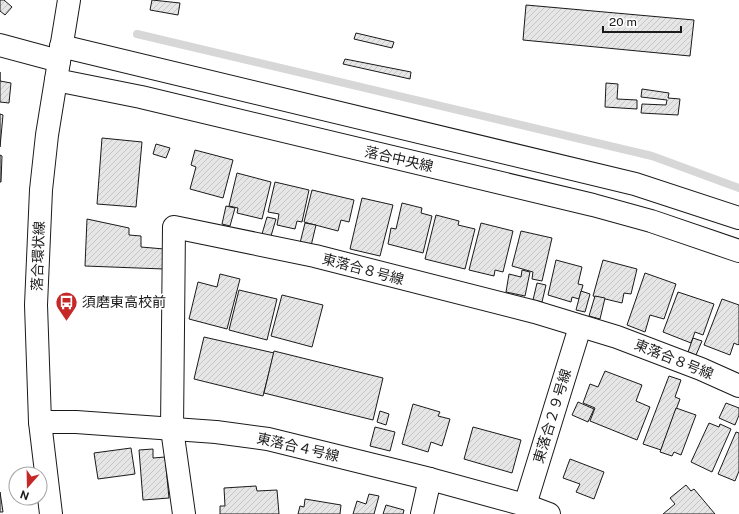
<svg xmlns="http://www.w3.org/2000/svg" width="739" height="514" viewBox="0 0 739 514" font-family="'Public Sans','Noto Sans JP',sans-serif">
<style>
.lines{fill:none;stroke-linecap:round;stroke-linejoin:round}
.stream{stroke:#d7d7d7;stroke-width:8}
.building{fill:url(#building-hatch);stroke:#1a1a1a}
.minor-casing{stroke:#1a1a1a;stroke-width:24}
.minor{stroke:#fff;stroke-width:22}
.labels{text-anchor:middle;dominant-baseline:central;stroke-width:3;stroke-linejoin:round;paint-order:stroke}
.street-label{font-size:14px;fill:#1a1a1a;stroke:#fff}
.poi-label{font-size:14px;fill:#1a1a1a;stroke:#fff;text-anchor:start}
</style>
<defs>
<pattern id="building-hatch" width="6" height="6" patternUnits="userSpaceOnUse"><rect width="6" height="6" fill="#e6e6e6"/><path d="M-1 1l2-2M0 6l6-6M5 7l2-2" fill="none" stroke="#c5c5c5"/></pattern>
</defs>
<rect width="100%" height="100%" fill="#fff"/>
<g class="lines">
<path class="stream" d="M137,34l515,122 87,32"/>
</g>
<g class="building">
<path d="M0,0h4l8,7 -7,8 -5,-4z"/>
<path d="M152,0l28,3 -2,12 -28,-5z"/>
<path d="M526,5l168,15 -4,36 -167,-16z"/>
<path d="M356,33l38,9 -2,6 -38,-9z"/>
<path d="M345,59l66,13 -1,7 -67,-15z"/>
<path d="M0,72v9l11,2 -2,20 -9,-1z"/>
<path d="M606,83l12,1 -1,15 20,1v9l-32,-2z"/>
<path d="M642,89l27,4 -1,5 12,1 -2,16 -37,-2 1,-9 24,1 1,-5 -26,-3z"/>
<path d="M0,114l3,1 -3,32z"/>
<path d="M102,138l40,4 -6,65 -39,-3z"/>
<path d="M156,144l14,4 -4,10 -13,-4z"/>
<path d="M195,150l38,10 -10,38 -33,-9 6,-22 -5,-2z"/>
<path d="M0,155l2,1 -1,26h-1z"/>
<path d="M237,173l34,9 -9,37 -25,-6 1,-5 -9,-2z"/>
<path d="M275,182l34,8 -7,32 -5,-1 -2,8 -18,-4 2,-11 -11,-2z"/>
<path d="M312,190l42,10 -5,22 -8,-2 -3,11 -34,-9z"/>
<path d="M362,198l31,7 -13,51 -30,-7z"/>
<path d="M402,203l20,5 -1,5 11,3 -9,37 -35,-9 3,-16 5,1z"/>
<path d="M226,206l9,2 -5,18 -8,-2z"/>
<path d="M436,215l23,6 -1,4 17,4 -10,40 -40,-10z"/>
<path d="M267,217l9,2 -5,17 -9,-2z"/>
<path d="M87,219l42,9v7l12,1v11l23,2v20l-79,-3z"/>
<path d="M305,223l11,2 -5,21 -11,-3z"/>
<path d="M481,223l32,8 -10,41 -8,-2 -1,6 -25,-6z"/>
<path d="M521,231l31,7 -10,43 -10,-2 1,-7 -21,-6z"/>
<path d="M556,260l26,7 -4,17 5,1 -4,14 -7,-2 -1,5 -23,-7z"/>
<path d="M603,260l34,9 -6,25 -7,-1 -2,10 -29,-7z"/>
<path d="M522,270l8,2 -5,24 -19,-4 3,-18 12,3z"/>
<path d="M645,273l31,11 -12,35 -14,-4 -5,17 -18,-7z"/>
<path d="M220,274l20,5 -13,50 -38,-10 9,-37 19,5z"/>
<path d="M537,283l9,2 -4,17 -9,-2z"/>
<path d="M239,290l38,9 -10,41 -38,-10z"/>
<path d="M581,291l9,3 -5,18 -9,-2z"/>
<path d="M678,292l36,12 -11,31 -8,-3 -4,11 -28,-11z"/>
<path d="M282,295l41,10 -11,42 -41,-11z"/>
<path d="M595,296l10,2 -5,21 -11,-3z"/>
<path d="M722,299l17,6v39l-1,1 -4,-2 -4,12 -26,-10z"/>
<path d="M204,337l70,16 -11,43 -69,-17z"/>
<path d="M693,338l9,3 -6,14 -8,-3z"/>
<path d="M274,351l109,27 -10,42 -109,-27z"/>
<path d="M605,371l37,14 -6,16 14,6 -13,33 -47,-19 5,-13 -12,-5 7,-19 8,3z"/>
<path d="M669,376l12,4 -6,17 5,2 -19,51 -18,-6z"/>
<path d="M578,402l16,7 -6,13 -16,-7z"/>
<path d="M726,403l13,5v7l-4,10 -16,-7z"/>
<path d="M413,404l27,8 -2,4 12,3 -8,27 -11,-4 -3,10 -26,-8z"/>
<path d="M676,408l20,7 -15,40 -7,-3 -2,4 -12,-4z"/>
<path d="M380,411l9,3 -3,11 -9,-3z"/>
<path d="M709,423l10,4 1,-3 11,5 -19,43 -21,-10z"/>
<path d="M375,427l20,5 -5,19 -20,-5z"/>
<path d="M473,427l48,13 -9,33 -48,-14z"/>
<path d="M736,432l3,1v38l-4,10 -17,-7z"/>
<path d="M131,448l4,26 -37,5 -4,-26z"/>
<path d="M153,449v9l12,-1 4,41 -26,2 -4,-50z"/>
<path d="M570,459l34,13 -10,27 -18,-7 4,-8 -17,-6z"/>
<path d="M686,485l5,6 3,-2 21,25h-52l12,-10 -5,-6z"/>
<path d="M256,486l1,5 20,-1 2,24h-59v-8h5l-1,-18z"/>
<path d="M0,492l3,20h-3z"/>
<path d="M369,494l10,2 -5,18h-21l4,-13 9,3z"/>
<path d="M305,499l36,6 -1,9h-42l2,-8 4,1z"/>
<path d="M386,505l18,5 -1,4h-20z"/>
</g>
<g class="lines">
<defs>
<g id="minor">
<path d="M0,45l59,16"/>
<path d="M61,46l574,138 104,34"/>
<path d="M56,80l85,17 452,108 58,16 88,30"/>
<path d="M40,422h36l140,10 52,7 162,40 95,26 24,9"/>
<path d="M525,505l55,-178"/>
<path d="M51,514l-11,-92 -4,-117 5,-115 6,-55 22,-135"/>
<path d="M184,514l-12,-85 2,-202 141,29 220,56 82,25 84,32 38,17"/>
<path d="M422,514l8,-35"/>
</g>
</defs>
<use href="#minor" class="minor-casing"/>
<use href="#minor" class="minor"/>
</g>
<defs>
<symbol id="bus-pin" viewBox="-11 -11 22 30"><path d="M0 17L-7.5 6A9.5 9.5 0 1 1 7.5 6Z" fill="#c62828" stroke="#fff"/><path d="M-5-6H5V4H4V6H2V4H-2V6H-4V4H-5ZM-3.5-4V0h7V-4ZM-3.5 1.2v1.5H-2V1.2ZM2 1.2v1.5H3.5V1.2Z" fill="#fff"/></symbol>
</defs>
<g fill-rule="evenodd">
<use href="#bus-pin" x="54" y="290" width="25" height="34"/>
</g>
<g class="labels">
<g class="street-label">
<text transform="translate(399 159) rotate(13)">落合中央線</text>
<text transform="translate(38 256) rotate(-88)">落合環状線</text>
<text transform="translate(363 269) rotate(15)">東落合８号線</text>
<text transform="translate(674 359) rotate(22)">東落合８号線</text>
<text transform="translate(552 416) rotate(-73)">東落合２９号線</text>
<text transform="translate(298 447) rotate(13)">東落合４号線</text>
</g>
<g class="poi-label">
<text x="82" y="302">須磨東高校前</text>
</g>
</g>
<g transform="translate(28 486) rotate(200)"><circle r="19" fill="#ffffff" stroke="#a3a3a3"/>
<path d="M0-3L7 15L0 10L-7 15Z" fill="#c62828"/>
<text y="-6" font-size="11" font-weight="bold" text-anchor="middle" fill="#1a1a1a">N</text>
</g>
<path d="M603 26v6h78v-6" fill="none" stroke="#1a1a1a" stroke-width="2"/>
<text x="609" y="26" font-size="12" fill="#1a1a1a" stroke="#ffffff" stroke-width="3" paint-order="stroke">20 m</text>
</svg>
